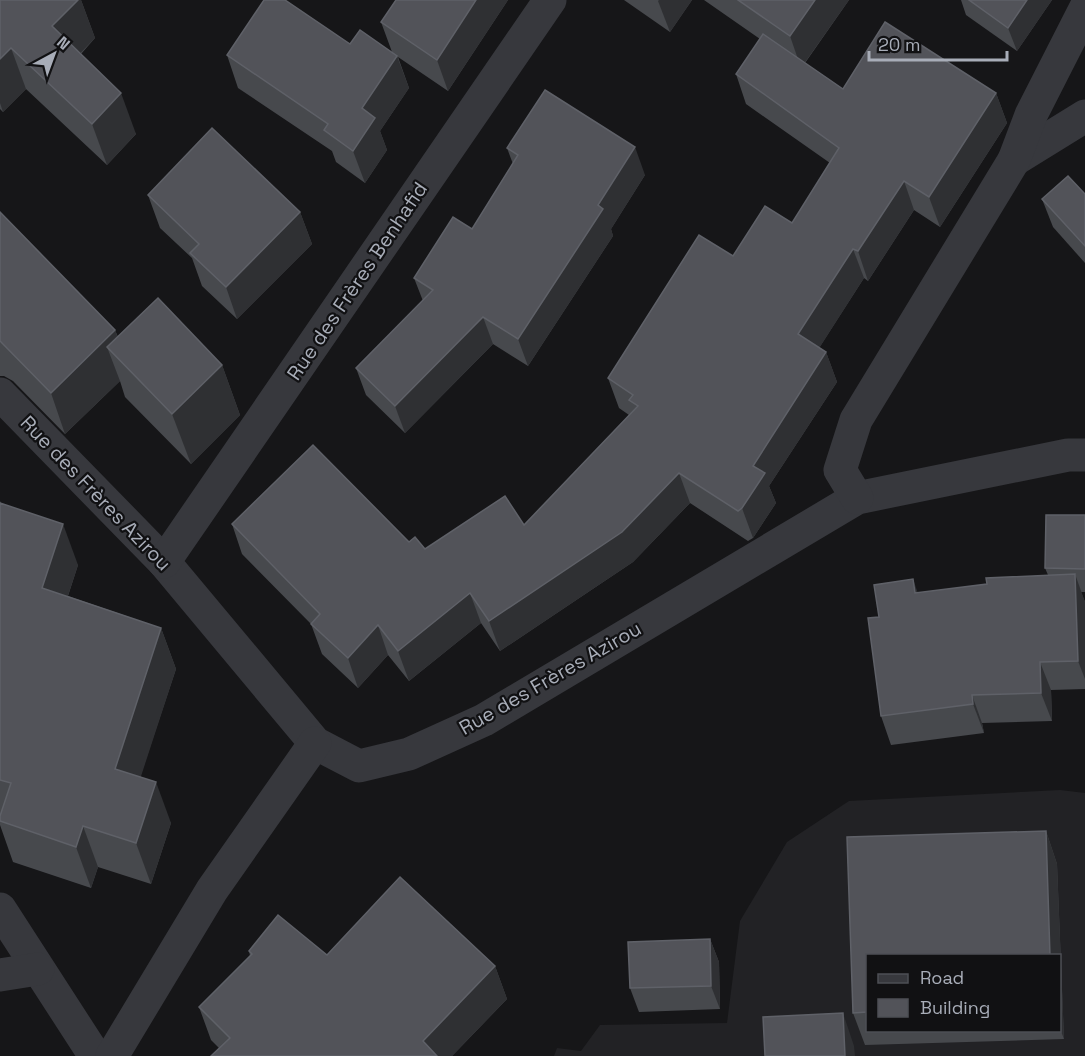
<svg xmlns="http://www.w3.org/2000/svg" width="1085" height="1056" viewBox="0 0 1085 1056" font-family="'Space Grotesk',sans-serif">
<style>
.built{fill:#222225;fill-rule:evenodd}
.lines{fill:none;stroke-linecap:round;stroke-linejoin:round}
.street{stroke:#37383d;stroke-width:33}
.wall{fill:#47494d;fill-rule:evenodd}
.shaded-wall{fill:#2f3033}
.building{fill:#525359;stroke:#5f6168;stroke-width:1.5}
.labels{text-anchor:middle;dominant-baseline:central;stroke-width:4.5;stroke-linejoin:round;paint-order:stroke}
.street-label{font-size:20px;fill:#a8adb8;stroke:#111113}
</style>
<rect width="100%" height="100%" fill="#161618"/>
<path class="built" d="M1060,790l25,3v263h-531l3,-8 24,3 19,-26 127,-2 13,-102 47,-79 62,-41zM868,956h192v74h-192z"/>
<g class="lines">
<g class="street">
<path d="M1014,160l71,-44"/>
<path d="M0,394l164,168 151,181 44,23 50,-12 75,-34 373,-222 211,-43h17"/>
<path d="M857,498l-17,-28 16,-50 158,-260 17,-45 54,-106"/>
<path d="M164,562l386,-562"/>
<path d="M0,909l95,147"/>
<path d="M0,975l38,-6"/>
<path d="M112,1056l100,-166 103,-147"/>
</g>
</g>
<g class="wall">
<path d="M0,0h81l14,38 -14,16 55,80 -29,31 -81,-76 -23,23 -3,-3z"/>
<path d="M396,0h112l-60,91 -50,-34 11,31 -29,43 7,19 -22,33 -29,-21 -4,-11 -94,-63 -11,-33 123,-11 42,8 -11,-30z"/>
<path d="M624,0h68l-22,32z"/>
<path d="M704,0h145l-44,63 38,26 153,4 11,30 -67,104 -26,-17 -46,71 -4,-3 -45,70 7,4 11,30 -68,104 7,17 -23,35 -5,3 -58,-38 -57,59 -133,89 -19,-28 -72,58 -21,-26 -30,33 -36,-34 -11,-30 -69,-70 -10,-30 177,18 16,7 99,-24 105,-110 -10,-7 -11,-30 125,-122 59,-33 38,-60 -84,-59 -10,-30 24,-35z"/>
<path d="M961,0h91l-35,51 -51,-36z"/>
<path d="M507,148l138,27 -34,54 2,7 -85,130 -35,-22 -88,89 -39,-38 -10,-27 67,-67 -9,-23 58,-49 41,-65z"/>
<path d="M1085,194v69l-32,-36 -11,-28z"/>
<path d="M148,195l152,17 12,32 -75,75 -35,-33 -10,-28 -32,-30z"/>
<path d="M0,212l115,118 3,7 104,28 18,50 -49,49 -66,-67 -5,-16 -55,53 -52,-53 -9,-5h-4z"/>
<path d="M0,501l1,2 77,62 -10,31 93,32 15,41 -36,108 31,46 -20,61 -53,-17 -7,21 -78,-26 -13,-37z"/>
<path d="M1085,515v77h-4l4,10v87l-34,1 1,31 -70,2 2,10 -93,12 -10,-29 -2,-99 39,-24 69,-9 61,-9 -3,-7z"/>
<path d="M1046,831l11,33 7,175 -199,6 -12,-32 -6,-176zM867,956h192v74h-192z"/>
<path d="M710,939l9,23 1,47 -81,3 -9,-24z"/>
<path d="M249,951l78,4 168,11 12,33 -55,57h-241l8,-8 -8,-8 -12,-33 51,-51z"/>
</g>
<g class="shaded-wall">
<path d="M78,0h3l14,38 -28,29 -15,-41z"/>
<path d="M476,0h32l-60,91 -11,-31z"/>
<path d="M659,0h33l-22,32 -12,-31z"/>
<path d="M815,0h34l-48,68 -11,-32z"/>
<path d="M1027,0h25l-35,51 -9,-23z"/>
<path d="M11,48l15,41 -23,23 -3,-9v-44z"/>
<path d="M397,56l12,32 -29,43 7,19 -22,33 -12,-32 9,-43z"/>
<path d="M121,93l15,41 -29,31 -15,-41z"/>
<path d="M996,93l11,30 -67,104 -11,-30z"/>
<path d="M635,147l10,28 -34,54 2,7 -85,130 -10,-27 80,-134z"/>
<path d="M904,181l10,29 -46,71 -10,-30z"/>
<path d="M300,212l12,32 -75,75 -11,-32z"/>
<path d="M853,249l11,29 -55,86 -11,-30z"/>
<path d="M483,317l10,27 -88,89 -10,-27z"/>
<path d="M115,330l15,40 -23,-23 13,34 -55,53 -14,-41z"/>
<path d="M826,352l11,30 -68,104 7,17 -23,35 -11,-30 11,-42z"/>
<path d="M222,365l18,50 -49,49 -19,-50z"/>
<path d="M679,473l11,30 -57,59 -133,89 -11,-30z"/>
<path d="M63,524l15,41 -21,64 -15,-41z"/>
<path d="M1075,574l10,28v77l-7,-18z"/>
<path d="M913,579l10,29 -8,-15z"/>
<path d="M470,593l11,30 -72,58 -11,-30z"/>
<path d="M378,625l10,30 -30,33 -10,-30z"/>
<path d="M161,628l15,41 -46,141 -15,-41z"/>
<path d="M1040,662l11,28 1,31 -11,-28z"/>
<path d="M972,695l10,28 2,10 -11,-29z"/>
<path d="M156,782l15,41 -20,61 -15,-41z"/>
<path d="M83,826l15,41 -7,21 -15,-41z"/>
<path d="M1046,831l11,33 7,175 -5,-13v-70h-9z"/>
<path d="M710,939l9,23 1,47 -9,-23z"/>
<path d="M495,966l12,33 -55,57h-24l-5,-15z"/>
<path d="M843,1013l11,33 1,10h-10z"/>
</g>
<g class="building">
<path d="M0,0h78l-26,26 69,67 -29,31 -81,-76 -11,11z"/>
<path d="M264,0h21l65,44 10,-14 37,26 -35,52 13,10 -22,33 -29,-21 4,-6 -101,-69z"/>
<path d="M396,0h80l-39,60 -56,-38z"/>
<path d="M738,0h77l-25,36z"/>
<path d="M969,0h58l-19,28z"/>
<path d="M885,22l111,71 -67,104 -25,-16 -46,70 -5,-2 -55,85 28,18 -73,114 12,7 -23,35 -4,3 -59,-38 -57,59 -133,89 -19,-28 -72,58 -20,-26 -30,33 -37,-34 9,-10 -88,-90 81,-79 96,97 6,-5 10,12 80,-53 19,29 114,-119 -9,-6 4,-5 -25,-17 91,-143 34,21 32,-50 27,17 47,-75 -103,-74 27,-40 80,55z"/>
<path d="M545,90l90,57 -37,58 5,4 -85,130 -35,-22 -88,89 -39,-38 77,-78 -19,-12 39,-61 19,12 46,-74 -11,-7z"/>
<path d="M212,128l88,84 -74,75 -36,-34 9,-9 -51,-49z"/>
<path d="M1068,176l17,18v52l-43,-47z"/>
<path d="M0,212l115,118 -64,63 -51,-52z"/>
<path d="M158,298l64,67 -50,49 -65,-67z"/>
<path d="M0,503l63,21 -21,64 119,40 -46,141 41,13 -20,61 -53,-17 -7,21 -76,-26v-5l11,-33 -11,-3z"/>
<path d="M1046,515h39v54l-40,-1z"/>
<path d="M1075,574l3,87 -38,1 1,31 -69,2 1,9 -92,12 -13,-98 11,-1 -5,-32 39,-6 2,14 72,-9 -1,-6z"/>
<path d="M1046,831l4,125h-183v56l-14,1 -6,-176z"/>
<path d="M400,877l95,89 -72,75 14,15h-226l19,-18 -31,-31 53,-53 -3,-3 29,-36 49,40z"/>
<path d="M710,939l1,47 -81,2 -2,-46z"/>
<path d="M843,1013l2,43h-80l-2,-39z"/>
</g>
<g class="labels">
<g class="street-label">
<text transform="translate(357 281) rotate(-56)">Rue des Frères Benhafid</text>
<text transform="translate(96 493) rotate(46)">Rue des Frères Azirou</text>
<text transform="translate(550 678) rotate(-30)">Rue des Frères Azirou</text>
</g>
</g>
<rect x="866" y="954" width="195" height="78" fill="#111113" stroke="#4d4f55" stroke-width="1.5"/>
<rect x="878" y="974" width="30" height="9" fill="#37383d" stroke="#4d4f55" stroke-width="1.5"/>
<text x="920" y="984" font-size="18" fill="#a8adb8">Road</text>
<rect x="878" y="999" width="30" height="18" fill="#525359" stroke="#4d4f55" stroke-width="1.5"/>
<text x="920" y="1014" font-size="18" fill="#a8adb8">Building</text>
<g transform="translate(54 54) rotate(41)" stroke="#111113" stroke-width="4.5" paint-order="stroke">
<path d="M0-4.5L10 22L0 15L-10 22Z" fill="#a8adb8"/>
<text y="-9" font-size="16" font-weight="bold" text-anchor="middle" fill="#a8adb8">N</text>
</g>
<path d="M869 51v9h138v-9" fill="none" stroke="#a8adb8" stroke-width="3"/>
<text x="878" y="51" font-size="18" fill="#a8adb8" stroke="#111113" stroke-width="4.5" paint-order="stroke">20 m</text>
</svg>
